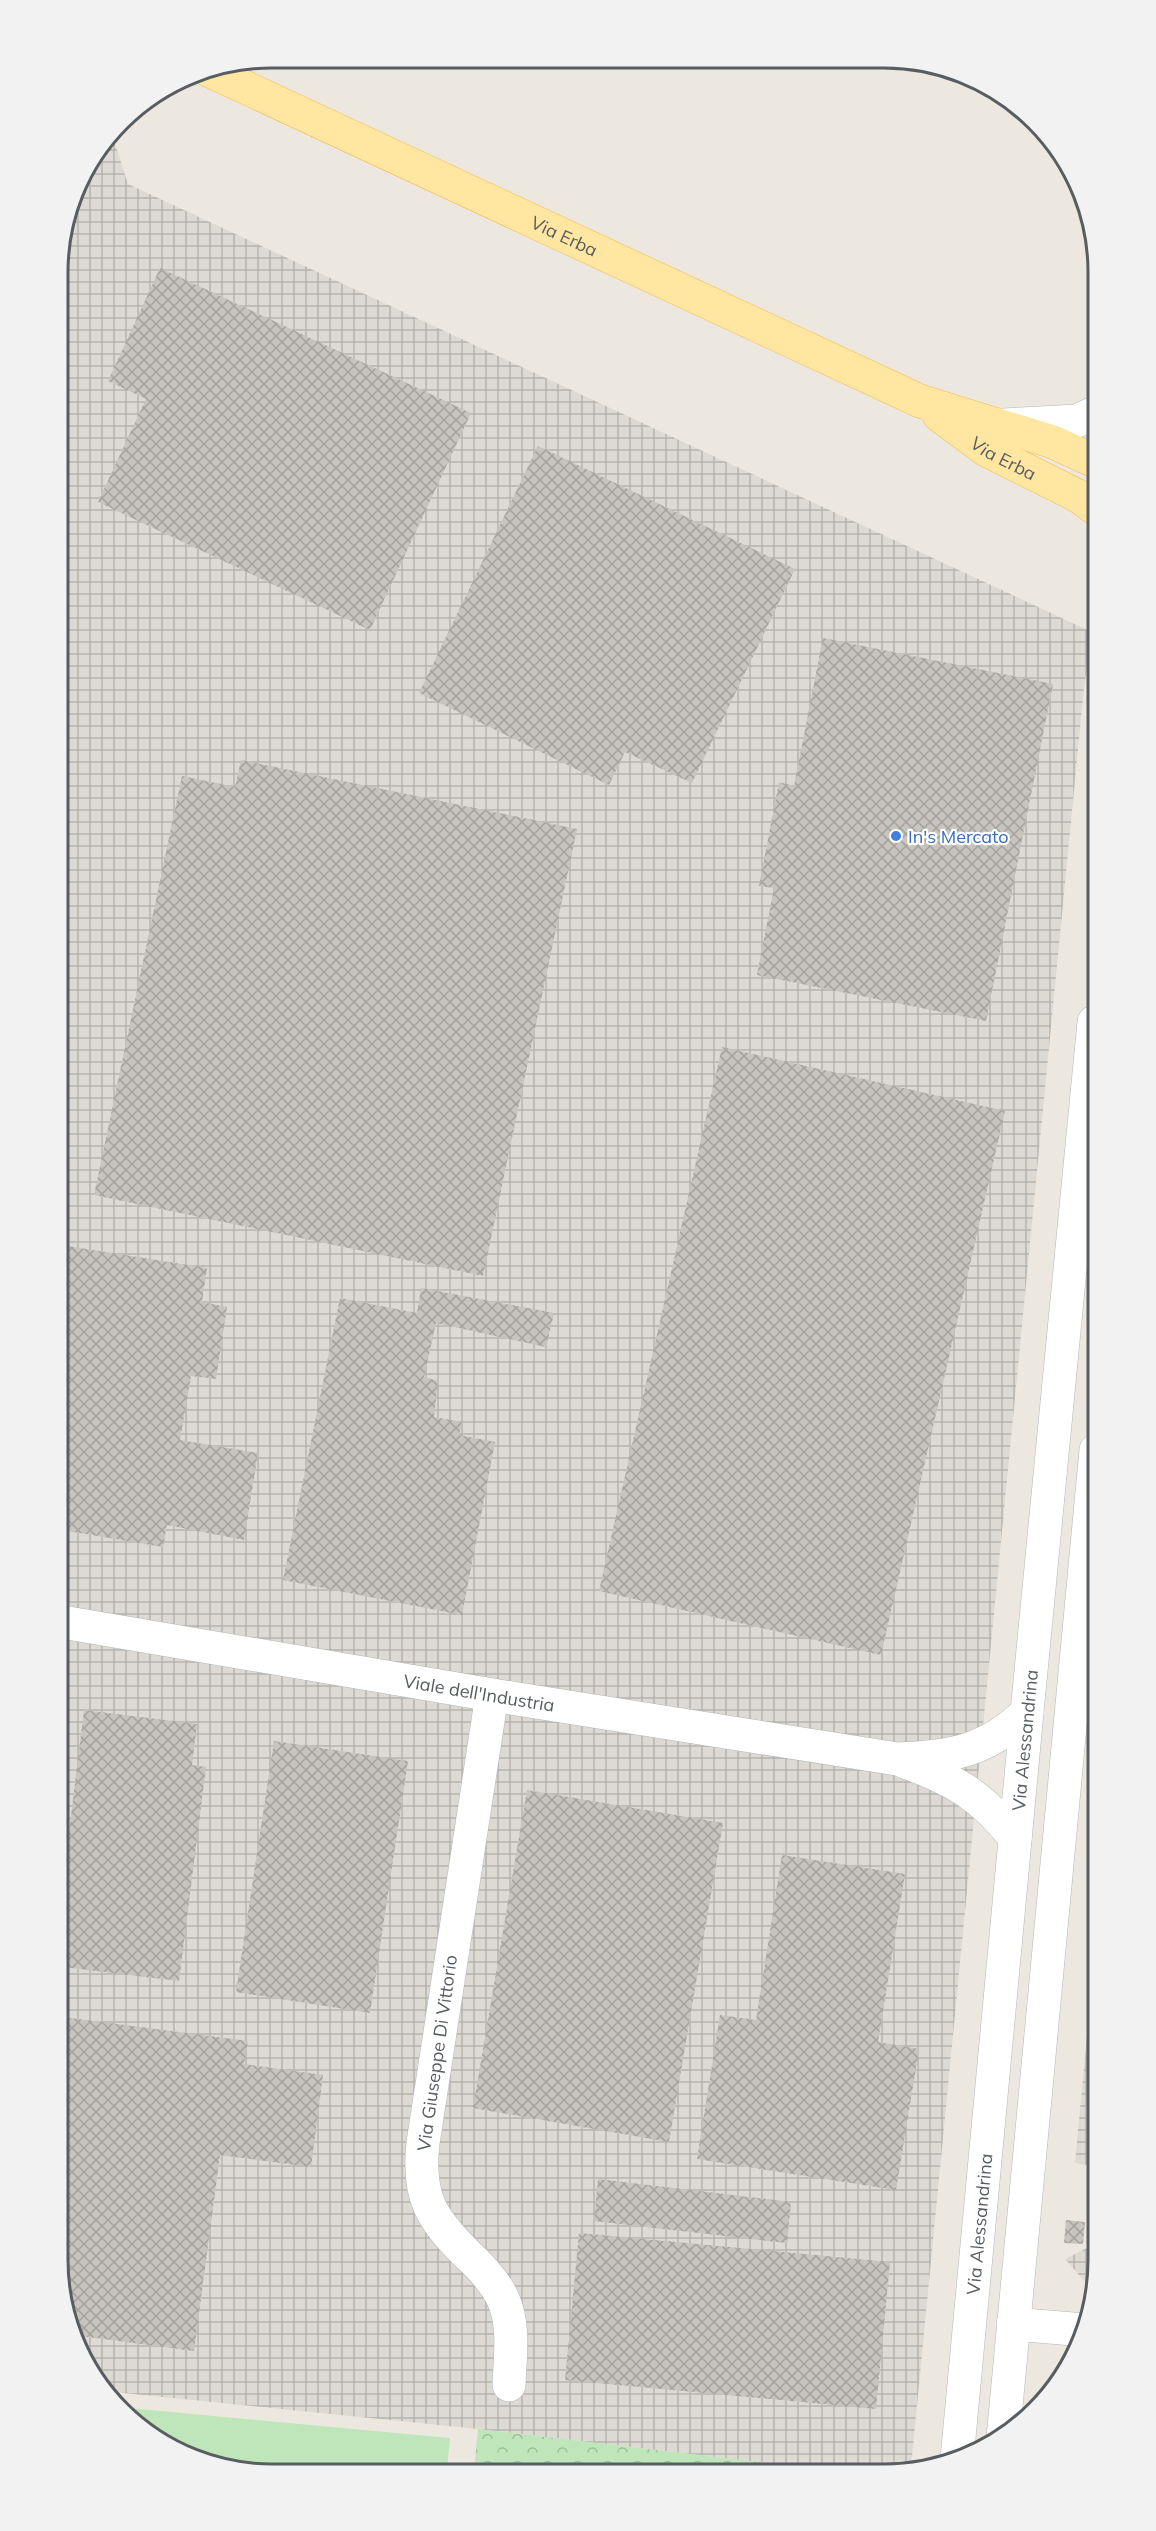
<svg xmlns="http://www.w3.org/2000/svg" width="1156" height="2531" viewBox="0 0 1156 2531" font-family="Mulish,sans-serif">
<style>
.industrial{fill:url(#industrial-grid)}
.grass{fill:#bee6ba}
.park{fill:url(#park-crowns)}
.building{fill:url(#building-cross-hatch)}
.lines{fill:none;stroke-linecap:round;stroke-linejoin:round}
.minor-casing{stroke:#b3b7bb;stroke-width:34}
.major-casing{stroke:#f8b84d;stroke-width:34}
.minor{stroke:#fff;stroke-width:33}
.major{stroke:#ffe7a2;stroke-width:33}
.shop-dot{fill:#3f7fe0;stroke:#fff;stroke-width:2}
.labels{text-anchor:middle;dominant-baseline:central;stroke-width:4.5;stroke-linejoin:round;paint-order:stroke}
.street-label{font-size:18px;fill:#585d62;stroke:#fff}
.shop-label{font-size:18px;fill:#366cbe;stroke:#fff;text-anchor:start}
.rim{fill:none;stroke:#585d62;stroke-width:3}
</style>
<defs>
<pattern id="industrial-grid" width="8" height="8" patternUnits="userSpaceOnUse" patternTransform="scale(1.5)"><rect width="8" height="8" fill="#dddad4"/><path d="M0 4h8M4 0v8" fill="none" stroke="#b6b4af"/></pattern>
<pattern id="park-crowns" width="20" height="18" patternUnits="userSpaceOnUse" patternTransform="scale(1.5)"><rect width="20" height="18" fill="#bee6ba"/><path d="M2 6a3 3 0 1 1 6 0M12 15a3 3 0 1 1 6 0" fill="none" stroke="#9dbe9b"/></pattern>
<pattern id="building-cross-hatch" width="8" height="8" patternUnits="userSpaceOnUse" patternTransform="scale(1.5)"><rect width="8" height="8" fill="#c7c3bd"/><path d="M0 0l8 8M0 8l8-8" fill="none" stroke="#a4a29d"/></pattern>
</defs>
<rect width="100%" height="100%" fill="#ede8df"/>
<g class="industrial">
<path d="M112,134l16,50 964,448 -8,56 -173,1779h-110l-323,-38 -374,-38 -11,-13 -29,-63 -7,-2058 22,-81z"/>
<path d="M1097,1930l2,344 -5,18 -29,-33 26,-13 -1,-80 -15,-3z"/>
</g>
<path class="grass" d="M118,2407l332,31 -3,31 -217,1 -100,-50z"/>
<path class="park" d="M478,2429l323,38 -327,2z"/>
<g class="building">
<path d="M160,268l311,145 -101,217 -272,-128 48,-103 -38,-18z"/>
<path d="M538,446l257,123 -103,214 -67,-31 -16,33 -190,-92z"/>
<path d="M823,638l230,46 -67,337 -229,-46 17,-87 -15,-2 20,-104 15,4z"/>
<path d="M241,760l336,69 -94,447 -389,-81 88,-419 53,11z"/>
<path d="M722,1047l283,64 -124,544 -282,-64z"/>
<path d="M61,1245l146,23 -5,34 25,5 -11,72 -25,-3 -11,64 78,13 -14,87 -77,-15 -4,22 -101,-17z"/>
<path d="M421,1288l133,25 -8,34 -110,-24 -12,54 14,4 -4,36 28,5 -3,13 36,7 -33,173 -179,-35 57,-282 77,15z"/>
<path d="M84,1710l113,14 -5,41 14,2 -27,214 -116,-14v-86z"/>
<path d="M274,1741l134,20 -38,252 -134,-21z"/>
<path d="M527,1790l196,33 -54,319 -196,-34z"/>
<path d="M782,1855l123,19 -27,168 41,7 -23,141 -199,-31 23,-144 36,5z"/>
<path d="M63,2017l185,24 -4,23 79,11 -12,92 -91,-12 -26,196 -121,-16 -9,-20z"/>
<path d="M598,2179l193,23 -4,41 -193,-22z"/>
<path d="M1066,2220l19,2 -2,22 -19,-1z"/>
<path d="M579,2233l311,29 -14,147 -311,-29z"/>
</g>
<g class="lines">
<defs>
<g id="minor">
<path d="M1003,425l74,-4 15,-7"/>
<path id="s1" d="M62,1622l430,73 405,64c54,-2 91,-8 130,-47"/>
<path d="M492,1695l-69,448c-6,54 8,76 46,113 13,12 26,26 34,43 12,26 7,58 6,86"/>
<path d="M905,1762c50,18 77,34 110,76"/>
<path d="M1013,2324l72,6"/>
<path d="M1003,2438l93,-988"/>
<path id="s2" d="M957,2459l70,-747 67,-690"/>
</g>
<g id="major">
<path id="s3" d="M208,70l712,331 133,41 39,18"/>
<path id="s4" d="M939,415l47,35 92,46 15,11"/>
</g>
</defs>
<use href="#minor" class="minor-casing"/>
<use href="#major" class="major-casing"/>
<use href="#minor" class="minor"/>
<use href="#major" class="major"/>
</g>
<circle class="shop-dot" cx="896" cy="836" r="6"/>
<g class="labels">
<g class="street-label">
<text stroke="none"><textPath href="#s3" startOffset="393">Via Erba</textPath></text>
<text stroke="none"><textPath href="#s4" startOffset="78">Via Erba</textPath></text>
<text stroke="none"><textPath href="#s1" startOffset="423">Viale dell'Industria</textPath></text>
<text stroke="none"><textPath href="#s2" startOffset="722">Via Alessandrina</textPath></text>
<text transform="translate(437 2053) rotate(-82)">Via Giuseppe Di Vittorio</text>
<text stroke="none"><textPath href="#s2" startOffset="236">Via Alessandrina</textPath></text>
</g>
<g class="shop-label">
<text x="908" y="836">In's Mercato</text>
</g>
</g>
<path d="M0 0H1156V2531H0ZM272 68H884A204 204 0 0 1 1088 272V2260A204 204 0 0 1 884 2464H272A204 204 0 0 1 68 2260V272A204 204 0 0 1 272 68Z" fill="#f2f2f2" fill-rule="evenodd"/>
<path class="rim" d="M272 68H884A204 204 0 0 1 1088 272V2260A204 204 0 0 1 884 2464H272A204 204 0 0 1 68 2260V272A204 204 0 0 1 272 68Z"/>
</svg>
